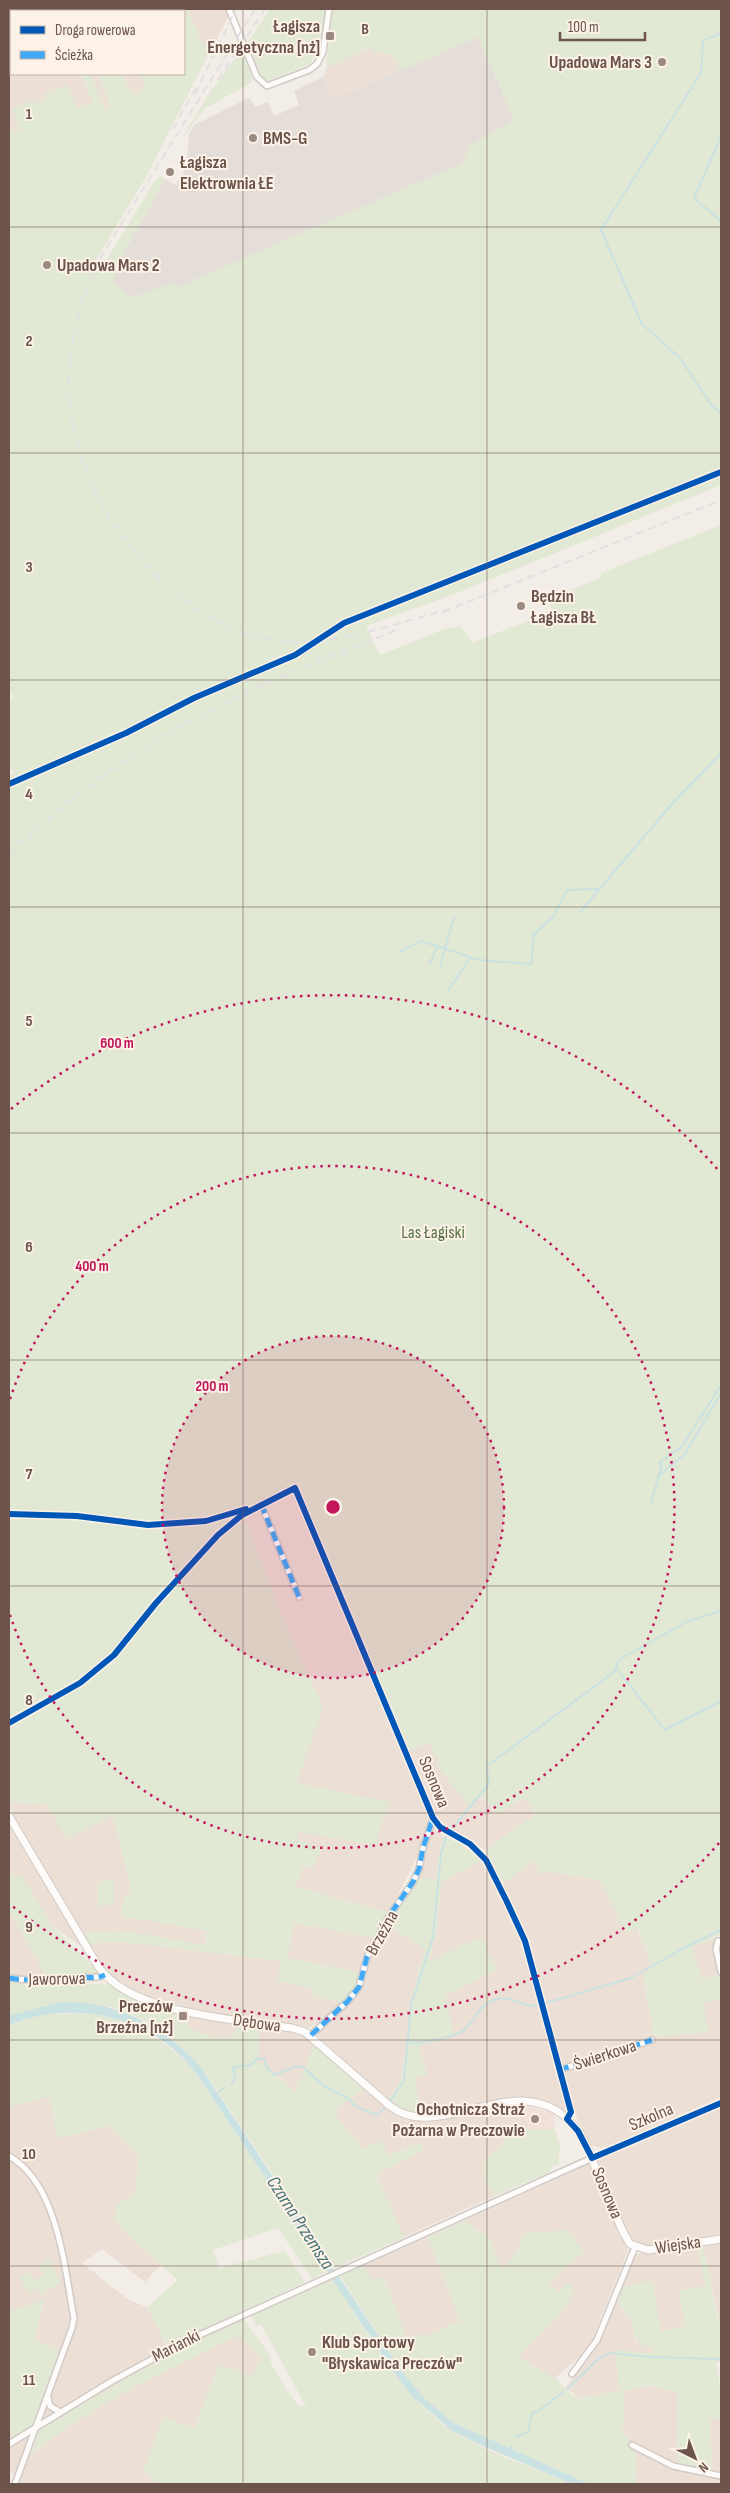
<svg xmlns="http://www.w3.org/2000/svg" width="730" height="2493" viewBox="0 0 730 2493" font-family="'Sofia Sans Condensed',sans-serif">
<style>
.residential{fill:#ecdfd5}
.commercial{fill:#f2e1db}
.industrial{fill:#e5ddd8}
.green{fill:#e1e8d3}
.water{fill:#cae2e1}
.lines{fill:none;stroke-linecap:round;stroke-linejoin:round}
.stream{stroke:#cae2e1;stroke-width:2}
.street-casing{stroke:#d2cac6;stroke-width:8}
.secondary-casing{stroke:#d2cac4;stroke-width:9}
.street{stroke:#fdfcfb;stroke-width:5}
.secondary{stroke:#fdfcfb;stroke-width:7}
.rail{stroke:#e2e0e2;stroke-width:2;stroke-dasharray:8 5;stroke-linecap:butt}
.quiet{stroke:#3fa9f5;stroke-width:5;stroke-dasharray:10 5;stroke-linecap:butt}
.cycleway-casing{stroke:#fcf2e7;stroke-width:9}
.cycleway{stroke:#0057b8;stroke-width:6}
.grid{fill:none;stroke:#6c544c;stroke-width:1;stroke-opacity:0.55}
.ring{fill:none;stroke:#c2185b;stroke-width:2.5;stroke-dasharray:2.5 5}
.poi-dot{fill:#9b8a82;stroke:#fcf2e7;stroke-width:2}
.labels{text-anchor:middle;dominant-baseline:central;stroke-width:4;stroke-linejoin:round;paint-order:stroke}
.poi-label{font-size:18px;font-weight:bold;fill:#6c544c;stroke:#fcf2e7;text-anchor:start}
.park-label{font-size:18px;fill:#5a7649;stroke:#fcf2e7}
.street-label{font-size:18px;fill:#6c544c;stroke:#fcf2e7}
.water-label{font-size:19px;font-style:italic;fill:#467377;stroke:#fcf2e7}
.grid-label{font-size:16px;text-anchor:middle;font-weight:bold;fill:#6c544c;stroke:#fcf2e7;stroke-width:4;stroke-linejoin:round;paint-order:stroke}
.centre{fill:#c2185b;stroke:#fcf2e7;stroke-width:2.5}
.ring-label{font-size:15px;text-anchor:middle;font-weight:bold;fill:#c2185b;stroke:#fcf2e7;stroke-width:4;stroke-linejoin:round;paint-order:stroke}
</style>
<rect width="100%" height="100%" fill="#f3ede7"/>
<g class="residential">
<path d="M187,9h39l3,6 -21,40z"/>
<path d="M11,45v29h70l12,29 -15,6 -11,-24 -22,9 2,5 -13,5 -1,-3 -21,7 9,21 -10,4 -2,-6v-81z"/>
<path d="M371,48l2,4 19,2 8,17 -67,29 -10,-23 4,-10z"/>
<path d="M90,74h8l13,33 -6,2z"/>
<path d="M123,74h24l-1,14 -14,7z"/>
<path d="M293,1488l39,100 100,231 -13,35 -30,58 -95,-25 10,-21 8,2 9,-19 -23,-9v-9l77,14 -78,-62 25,-75 -43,-100 -38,-98z"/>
<path d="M429,1743l7,15 63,55 25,-15 12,16 -51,36 -30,-18 -19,-14 -29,-67z"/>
<path d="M9,1802l38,3 65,9 20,79 -11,23 86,14 -2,15 -86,-14 -38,3 -62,-104z"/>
<path d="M9,1822l73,125 -31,-22 -29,-49 -6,3 -7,-11z"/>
<path d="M432,1828l12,9 -5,16 -3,27 -18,-2z"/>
<path d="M483,1860l38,81 46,168 -5,3 -15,-9 -32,-5 -93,17 -8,-37 13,-4 -8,-28 10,-85 7,-26 5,-53z"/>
<path d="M530,1862l4,1 6,11 10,-2 50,8 38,50 15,38 -10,8 11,61 54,-5 -5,-29 18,-4v98l-111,49 -8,2 -12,-3 -13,-26 -49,-180 -25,-55z"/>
<path d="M9,1910l35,62 -3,8 -32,-4z"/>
<path d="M295,1922l78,16 -14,34 -72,-14z"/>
<path d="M387,1925l38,24 -8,29 -16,101 -13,22 -71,-66 39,-40 14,-37z"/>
<path d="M717,1937l4,4v35l-1,-2 -18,5 -10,-31z"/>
<path d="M113,1941l169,20 -5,20 35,7 -1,8 31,7 -15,15 -17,9 -101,-14 -70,-18 -24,-15 -10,-9 -17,-26z"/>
<path d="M188,2015l55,9v3l-15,11 -20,-2 -21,-9z"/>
<path d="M259,2027l40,5 10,5 5,7 -18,48 -37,-30z"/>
<path d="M363,2089l34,27 30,7 88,-18h9l4,24 -25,11 1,5 -20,15v17l10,19 -90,41 -28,-63 28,-13 16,-19 -32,14 -26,-7 -29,-37z"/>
<path d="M50,2096l7,42 52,-12 30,29 -4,39 -18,10 4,25 41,34 -17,19 -43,-33 -20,14 47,37 18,7 24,47 -132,75 -4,-5v-84l9,-40 -31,11 -4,-7v-197z"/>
<path d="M721,2108v126l-63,13h-17l-11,-7 -33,-78 4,-5z"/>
<path d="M590,2163l38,87 -40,100 -33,28 -37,-21 12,-15 28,-50 -9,-10 34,-30 -58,-19 -9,21 -14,16 -14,-35 -15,-7 -7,-8z"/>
<path d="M428,2237l32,84 -37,16 -1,-3 -15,4 -23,-60 -13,1 -7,-14z"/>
<path d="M721,2241v81h-2l-16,-78z"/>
<path d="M698,2246l7,40 -20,40 -24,5 -41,-43 14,-32 7,-3h15z"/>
<path d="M616,2299l14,20 6,22 17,6 -1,7 -32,36 -39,8 -16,-10 30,-38z"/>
<path d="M237,2336l25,21 -10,20 -33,-13 -25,65 -30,-11 -21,54 19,12h-145l10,-27 46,-34 73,-44z"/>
<path d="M652,2386l25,5v73l44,12v8h-86l2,-37 -14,-14 1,-43z"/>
<path d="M710,2419h11v54l-9,-2z"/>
<path d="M9,2428l6,11 15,-5 -15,42 -6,-6z"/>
</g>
<path class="commercial" d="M524,2105l30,8 1,16h-27z"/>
<path class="industrial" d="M478,37l36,83 -45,26 -6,17 -286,125 -46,10 -18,-16 7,-22 45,-81 11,6 10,-18 3,-33 5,-9 55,-27 7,9 12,-5 6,14 25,-11 -5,-14 29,-14 10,23z"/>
<g class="green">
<path d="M129,9h58l21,46 -62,122 -52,86 7,6 52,-85 7,-8 5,3 -45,81 -7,22 18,16 42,-15 4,4 286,-124 6,-17 45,-26 -36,-83 -78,34 -8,-17 -19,-2 -2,-4 -44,19 -1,-1 7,-57h388v476l-264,108 -91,33 14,29 67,-27 14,-1 11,16 79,-31 -1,-13 52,-22 -1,-4 120,-48v1409l-29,14 10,31 18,-5 1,25 -18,4 6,29 -55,5 -11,-62 10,-7 -14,-38 -14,3 -25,-53 -50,-8 -10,2 -6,-11 -3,-1 -28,22 -18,-34 51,-36 -12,-16 -25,15 -18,-17 -12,10 -25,-31 -15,-32 -22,8 -110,-265 -56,24 38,98 44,100 -26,75 92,19 -14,43 -77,-13v8l23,8 -8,20 -9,-2 -9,21 94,25 -16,26 -78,-15 -8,35 72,14 -4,17 -13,14 -31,-7 1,-8 -35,-7 4,-20 -168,-20 -25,4 -7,-11c40,-9 84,5 124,11l2,-14 -86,-15 3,-20 8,-3 -20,-78 -45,24 -20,-34 -38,-3v-1026l6,-3 -6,-9v-63l5,-3 -5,-10v-561l3,6 8,-4 -8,-21 21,-7 2,3 11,-5 -1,-5 22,-9 11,24 15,-6 -12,-29h9l15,35 6,-2 -13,-33h25l9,21 14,-7 -5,-12 6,-2h37v-63h-54z"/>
<path d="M270,9h55c-3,20 -2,41 -17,56l-40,16 -7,-5 -14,-33z"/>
<path d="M243,48l6,13 3,21 -48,27 -24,32 29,-47z"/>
<path d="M444,1837l13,5 26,18 -42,22 -5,53 -7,26 52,-24 16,33 -52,25 10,41 -36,10 8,29 -13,3 8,37 -24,-6 -10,-8 13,-22 16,-101 8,-29 -38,-24 31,-47 18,1 3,-26z"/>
<path d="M9,1868l6,11 7,-4 29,50 48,47 -6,3 -52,5 3,-8 -35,-62z"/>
<path d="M115,1877l-2,27 -14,3 -2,-17 3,-8z"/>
<path d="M9,1982l21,4 40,-4 40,3 27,16 51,14 -1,12 21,9 20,2 15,-14 16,3v35l36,30 19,-48 49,45 -30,23 29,36 20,-7 6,15 32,-14 3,9 -47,23 28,63 -69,31 -125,-188 -24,-29 -29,-24 -24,-12 -25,-9 -99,10z"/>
<path d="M75,2013c49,2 79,19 115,52l138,206 -16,8 -34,-51 -65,22 6,18 66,-17 20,31 -137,64 -21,-39 31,-27 -57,-51 -7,-12 3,-13 18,-10 4,-39 -30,-29 -52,12 -7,-41 -41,10v-82l31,-10z"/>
<path d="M528,2129h27l6,21 -3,6 1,8 -7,2 -2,6 -56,24 -10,-19v-17l20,-15 -1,-5z"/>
<path d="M466,2220l7,8 15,7 14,34 14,-15 9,-21 44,-3 14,22 -34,30 9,10 9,-9 8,5 -8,18 -49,51 37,21 16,16 10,4 39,-8 -6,-40 38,3 1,-6c-22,-1 -16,-13 -23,-28 -3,-7 -10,-14 -14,-20l4,-11 32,-7 9,50 24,-5 -6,-35 26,-5 -7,-40 5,-2 15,77 3,1v39l-5,1 5,31v26h-11l2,52 -35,-7v-72l-25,-6 -28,4 -1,43 14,14 -2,37h-46l-135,-61 -29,-24 -22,-26 -64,-99 25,-9 7,13h13l23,60 15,-4 1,3 37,-16 -32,-84z"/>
<path d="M49,2258l11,25 -20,12 -3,-6 -8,5 -9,-16 8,-6 7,9 9,-7 -6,-9z"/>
<path d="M332,2277c34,53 66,116 119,153 31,21 85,39 121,54h-410l-19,-12 20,-55 31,12 25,-65 33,13 10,-20 -25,-21 -105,52 -59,35 -42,31 8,-25 156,-90 47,-22 28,38 1,8 13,23 15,21 5,-1 3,2 -46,-84 -5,2 -4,-9 1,-4z"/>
<path d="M44,2299l-9,41 27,11 -27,73 -20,15 -6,-11v-124l4,7z"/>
</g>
<path class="water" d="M61,2002c56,-1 101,23 138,63l204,308 22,26 29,24 135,61h-17l-96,-41 -25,-13 -39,-34 -19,-25 -197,-298c-43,-57 -122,-75 -187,-48v-9z"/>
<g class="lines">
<g class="stream">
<path d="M721,33l-18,8 -2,32 -100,157 41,94 38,34 32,48 9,7"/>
<path d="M721,136l-27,62 27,23"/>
<path d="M580,912l91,-107 50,-52"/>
<path d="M399,952l22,-11 58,19 52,4 3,-30 19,-17 14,-27 33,-1"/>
<path d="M430,963l7,-16"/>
<path d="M440,966l14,-49"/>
<path d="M448,991l22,-33"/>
<path d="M658,1476l27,-22 36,-61"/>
<path d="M651,1502l10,-33 -1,-7 19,-13 6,-7 36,-57"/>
<path d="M616,1668l49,62 56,-29"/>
<path d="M451,1830l38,-46 -2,-18 127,-94 5,-12 67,-38 35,-11"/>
<path d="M546,2003l85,-25 49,-28 41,-20"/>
<path d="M408,2042c11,3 47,-5 56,-12 13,-11 15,-27 33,-31 16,-4 27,10 42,6"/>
<path d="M231,2084l4,-6 -2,-11 17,-2 9,-7 6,1 2,9 8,7 21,-9 7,1 21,19 25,13 6,7 22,9 9,-8"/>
<path d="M216,2093l9,-5"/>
<path d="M389,2103l15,-23 7,-75 22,-68 8,-84 5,-16"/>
<path d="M567,2389l32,-31 12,-5 38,4 72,2"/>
<path d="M515,2437l13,-5 4,-19 5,-1 26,-20"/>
<path d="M510,2452l2,-7"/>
</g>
<defs>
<g id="street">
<path d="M229,9l28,68 10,9 42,-16 8,-6 6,-12 6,-43"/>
<path d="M299,1597l-38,-93 34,-16 138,330 7,9 30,17 16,16 21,42 18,39 46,171 -4,7"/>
<path d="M718,1941l-2,8 5,23"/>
<path d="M9,1978c27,4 42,1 68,-1 10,0 18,2 28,-2"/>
<path d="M311,2035l37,-34 11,-14 8,-30 22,-41 24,-34 6,-13 4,-21 10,-30"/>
<path d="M559,2070l93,-30"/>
<path d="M9,2156c49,28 55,110 65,162l-2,10 -57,156"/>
<path d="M572,2374l25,-34 38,-93"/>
<path d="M48,2397l2,9 10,6"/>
<path d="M9,2444l103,-63 72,-39 397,-179 140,-60"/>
<path d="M632,2445l41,21 48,10"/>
</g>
<g id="secondary">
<path d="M84,11l6,-2"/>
<path d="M9,43l2,-1"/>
<path d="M9,1816l89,150c33,49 139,53 194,62l13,4 85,74c51,41 135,-48 188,25 9,11 13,26 18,38 9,21 18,42 27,63l7,12 18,6 73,-11"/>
</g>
</defs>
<use href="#street" class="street-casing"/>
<use href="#secondary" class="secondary-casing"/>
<use href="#street" class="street"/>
<use href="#secondary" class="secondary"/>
<g class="rail">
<path d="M255,9l-150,241c-63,114 -41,230 48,322 32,32 66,57 112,66 63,13 124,-13 185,-29"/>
<path d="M218,80l47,-71"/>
<path d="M195,94l41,-85"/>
<path d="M173,129l23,-42"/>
<path d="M443,612l278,-112"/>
<path d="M9,854c66,-63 142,-115 224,-155 54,-27 112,-48 168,-71"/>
</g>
<g class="quiet">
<path d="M261,1504l38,93"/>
<path d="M9,1978c27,4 42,1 68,-1 10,0 18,2 28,-2"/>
<path d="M311,2035l37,-34 11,-14 8,-30 22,-41 24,-34 6,-13 4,-21 10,-30"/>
<path d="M559,2070l93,-30"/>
</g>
<defs>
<g id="cycleway">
<path d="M9,784l117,-51 68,-35 101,-43 49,-32 377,-151"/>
<path d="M9,1514l68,2 71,9 58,-4 40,-12"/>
<path d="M9,1723l71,-40 34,-28 42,-52 62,-68 24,-20 53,-27 138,330 7,9 30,17 16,16 21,42 18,39 46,171 -4,7 11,12 14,27 129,-55"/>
</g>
</defs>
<use href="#cycleway" class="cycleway-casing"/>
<use href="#cycleway" class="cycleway"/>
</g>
<path class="grid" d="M243,9v2475M487,9v2475M9,227h712M9,453h712M9,680h712M9,907h712M9,1133h712M9,1360h712M9,1586h712M9,1813h712M9,2040h712M9,2266h712"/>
<circle cx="333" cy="1507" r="171" fill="#c2185b" fill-opacity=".12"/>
<g class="ring">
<circle cx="333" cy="1507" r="171"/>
<path d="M10 1399A341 341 0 1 1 10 1615"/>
<path d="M719 1843A512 512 0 0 1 11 1905M11 1109A512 512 0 0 1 719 1171"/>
</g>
<g class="poi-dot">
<rect x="325" y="31" width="10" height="10" rx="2.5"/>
<circle cx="662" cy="62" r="5"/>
<circle cx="253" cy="138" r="5"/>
<circle cx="170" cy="172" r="5"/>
<circle cx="47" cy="265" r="5"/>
<circle cx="521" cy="606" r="5"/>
<rect x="178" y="2011" width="10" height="10" rx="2.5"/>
<circle cx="535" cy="2119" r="5"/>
<circle cx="312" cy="2352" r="5"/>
</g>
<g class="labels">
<g class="poi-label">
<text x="320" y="26" text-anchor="end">Łagisza<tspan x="320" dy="21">Energetyczna [nż]</tspan></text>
<text x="652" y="62" text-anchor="end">Upadowa Mars 3</text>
<text x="263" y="138">BMS-G</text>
<text x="180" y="162">Łagisza<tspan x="180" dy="21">Elektrownia ŁE</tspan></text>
<text x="57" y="265">Upadowa Mars 2</text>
<text x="531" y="596">Będzin<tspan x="531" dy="21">Łagisza BŁ</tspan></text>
<text x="173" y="2006" text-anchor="end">Preczów<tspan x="173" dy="21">Brzeźna [nż]</tspan></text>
<text x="525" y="2109" text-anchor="end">Ochotnicza Straż<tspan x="525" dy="21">Pożarna w Preczowie</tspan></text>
<text x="322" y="2342">Klub Sportowy<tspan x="322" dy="21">"Błyskawica Preczów"</tspan></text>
</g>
<g class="park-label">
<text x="433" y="1232">Las Łagiski</text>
</g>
<g class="street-label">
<text transform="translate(434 1782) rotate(67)">Sosnowa</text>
<text transform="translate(382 1933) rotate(-61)">Brzeźna</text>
<text transform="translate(57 1979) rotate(-1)">Jaworowa</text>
<text transform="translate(257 2023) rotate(8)">Dębowa</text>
<text transform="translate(605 2055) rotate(-18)">Świerkowa</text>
<text transform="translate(651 2117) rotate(-23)">Szkolna</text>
<text transform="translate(607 2193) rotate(67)">Sosnowa</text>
<text transform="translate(678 2245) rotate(-8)">Wiejska</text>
<text transform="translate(176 2346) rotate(-27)">Marianki</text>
</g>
<g class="water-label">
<text transform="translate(300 2223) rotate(57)">Czarna Przemsza</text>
</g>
</g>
<g class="grid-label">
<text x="365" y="34">B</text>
<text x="29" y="119">1</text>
<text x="29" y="346">2</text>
<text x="29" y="572">3</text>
<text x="29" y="799">4</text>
<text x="29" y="1026">5</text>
<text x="29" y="1252">6</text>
<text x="29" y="1479">7</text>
<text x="29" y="1705">8</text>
<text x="29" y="1932">9</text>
<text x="29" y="2159">10</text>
<text x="29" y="2385">11</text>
</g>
<circle cx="333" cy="1507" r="8" class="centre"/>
<g class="ring-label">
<text x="117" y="1048">600 m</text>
<text x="92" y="1271">400 m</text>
<text x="212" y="1391">200 m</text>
</g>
<rect width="730" height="2493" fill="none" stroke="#6c544c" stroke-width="20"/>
<rect x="10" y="10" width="175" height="65" fill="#fcf2e7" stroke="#c2b3a9"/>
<rect x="20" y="26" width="25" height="8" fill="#0057b8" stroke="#c2b3a9"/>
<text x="55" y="35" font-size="15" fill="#6c544c">Droga rowerowa</text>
<rect x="20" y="51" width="25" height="8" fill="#3fa9f5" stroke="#c2b3a9"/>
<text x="55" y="60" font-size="15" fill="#6c544c">Ścieżka</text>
<g transform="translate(695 2458) rotate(138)" stroke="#fcf2e7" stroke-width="4" paint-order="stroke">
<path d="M0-4L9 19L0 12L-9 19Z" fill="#6c544c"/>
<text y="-8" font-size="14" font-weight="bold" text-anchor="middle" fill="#6c544c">N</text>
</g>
<path d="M560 32v8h85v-8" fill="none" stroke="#6c544c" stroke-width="2.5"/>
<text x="568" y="32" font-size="15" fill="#6c544c" stroke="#fcf2e7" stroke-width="4" paint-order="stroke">100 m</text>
</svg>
